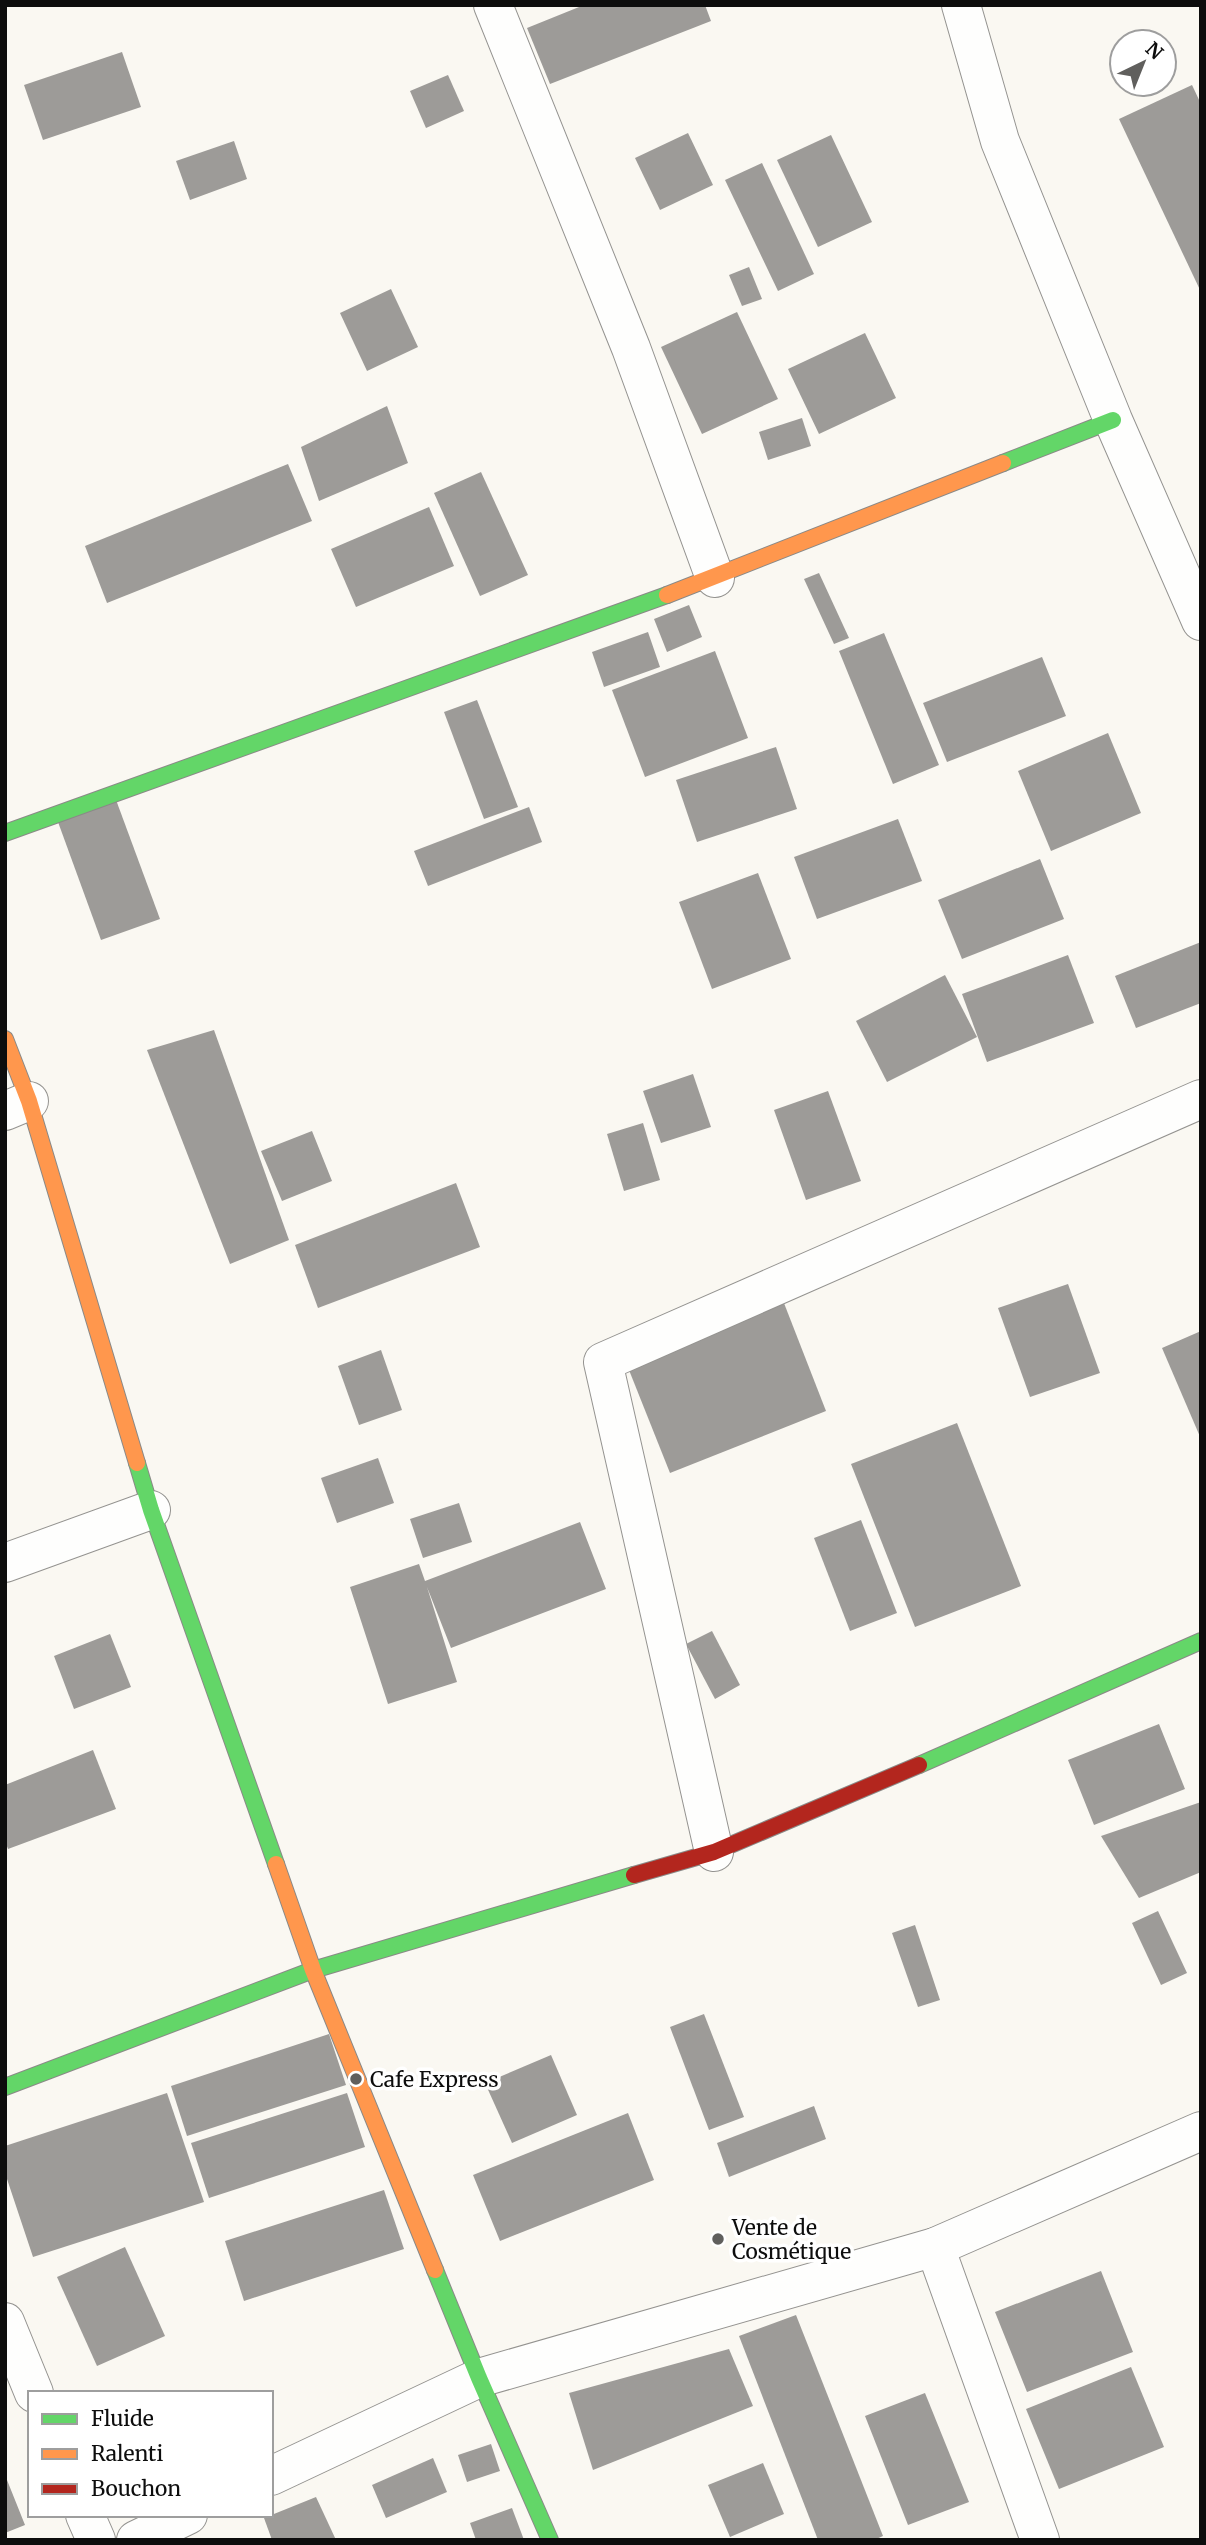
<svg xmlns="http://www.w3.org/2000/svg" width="1206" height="2545" viewBox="0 0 1206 2545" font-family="Merriweather,serif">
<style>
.building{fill:#9d9b98}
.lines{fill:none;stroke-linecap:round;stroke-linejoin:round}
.street-casing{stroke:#949390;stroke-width:40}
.fast-casing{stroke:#8a8987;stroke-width:18}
.slow-casing{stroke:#8a8987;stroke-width:18}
.jam-casing{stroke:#8a8987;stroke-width:18}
.street{stroke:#fefefd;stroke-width:38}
.fast{stroke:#63d668;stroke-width:16}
.slow{stroke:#ff974d;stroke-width:16}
.jam{stroke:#b3261e;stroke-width:16}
.poi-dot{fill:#605f5d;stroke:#fff;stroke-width:2.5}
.labels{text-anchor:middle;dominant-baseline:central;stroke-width:7;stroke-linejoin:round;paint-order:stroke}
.poi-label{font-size:21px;fill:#0d0d0d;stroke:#fff;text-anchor:start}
</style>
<rect width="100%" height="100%" fill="#faf8f2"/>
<g class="building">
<path d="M584,5h121l6,16 -161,63 -23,-56z"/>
<path d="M122,52l19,55 -98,33 -19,-55z"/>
<path d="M448,75l16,36 -38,17 -16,-37z"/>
<path d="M1192,85l9,19v188l-82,-173z"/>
<path d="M688,133l25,52 -53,25 -25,-52z"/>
<path d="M831,135l41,87 -54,25 -41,-87z"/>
<path d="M234,141l13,38 -57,21 -14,-39z"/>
<path d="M762,163l52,111 -36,17 -53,-111z"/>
<path d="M749,267l13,32 -20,7 -13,-31z"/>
<path d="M391,289l27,58 -51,24 -27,-58z"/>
<path d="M737,312l41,87 -76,35 -41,-87z"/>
<path d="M865,333l31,65 -77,36 -31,-65z"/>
<path d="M387,406l21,57 -89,38 -18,-54z"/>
<path d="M802,418l9,28 -43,14 -9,-28z"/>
<path d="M288,464l24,57 -205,82 -22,-57z"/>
<path d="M481,472l47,103 -48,21 -46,-103z"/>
<path d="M429,507l25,59 -98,41 -25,-58z"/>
<path d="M819,573l30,65 -15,6 -30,-65z"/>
<path d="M689,605l13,32 -35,15 -13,-33z"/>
<path d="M648,632l12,35 -56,20 -12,-35z"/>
<path d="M884,633l55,132 -46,19 -54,-133z"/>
<path d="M715,651l33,87 -103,39 -33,-87z"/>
<path d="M1042,657l24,59 -119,46 -24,-59z"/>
<path d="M477,700l41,107 -34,12 -40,-107z"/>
<path d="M1108,733l33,80 -90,38 -33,-80z"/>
<path d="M776,747l21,62 -100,33 -21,-62z"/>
<path d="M112,789l48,130 -59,21 -47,-129z"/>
<path d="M529,807l13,35 -114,44 -14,-35z"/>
<path d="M898,819l24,62 -105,38 -23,-62z"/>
<path d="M1040,859l24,60 -102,40 -24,-59z"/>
<path d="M758,873l33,86 -79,30 -33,-87z"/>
<path d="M1201,942v61l-65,25 -21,-52z"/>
<path d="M1068,955l26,68 -107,39 -25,-68z"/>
<path d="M945,975l32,62 -90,45 -31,-61z"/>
<path d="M214,1030l75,210 -59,24 -83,-214z"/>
<path d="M693,1074l18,53 -50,16 -18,-52z"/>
<path d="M828,1091l33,90 -55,19 -32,-90z"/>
<path d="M643,1123l17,57 -36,11 -17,-57z"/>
<path d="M312,1131l20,50 -50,20 -21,-50z"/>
<path d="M456,1183l24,64 -162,61 -23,-63z"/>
<path d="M1068,1284l32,89 -70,24 -32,-89z"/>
<path d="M782,1298l44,113 -156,62 -45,-113z"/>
<path d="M1201,1331v108l-39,-91z"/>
<path d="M381,1350l21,60 -43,15 -21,-59z"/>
<path d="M957,1423l64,163 -106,41 -64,-163z"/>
<path d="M378,1458l16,45 -57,20 -16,-45z"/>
<path d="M459,1503l13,39 -49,16 -13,-39z"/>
<path d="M861,1520l36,93 -47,18 -36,-93z"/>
<path d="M580,1522l26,67 -155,59 -24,-61 30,95 -69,22 -38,-117 69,-23 6,17z"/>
<path d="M712,1631l28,54 -25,14 -29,-55z"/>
<path d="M110,1634l21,53 -57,22 -20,-53z"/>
<path d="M1159,1724l26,65 -91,36 -26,-65z"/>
<path d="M93,1750l23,59 -108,40 -3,-8v-56z"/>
<path d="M1201,1802v70l-62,26 -38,-62z"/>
<path d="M1158,1911l29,62 -26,12 -29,-62z"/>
<path d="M915,1925l25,75 -22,7 -26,-74z"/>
<path d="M704,2014l40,103 -35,13 -39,-103z"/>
<path d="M329,2034l17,51 -159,51 -16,-50z"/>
<path d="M551,2055l26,60 -65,28 -27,-60z"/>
<path d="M167,2093l37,109 -171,55 -28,-84v-27z"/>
<path d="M347,2093l18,54 -156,51 -18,-55z"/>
<path d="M814,2106l12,33 -97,38 -12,-34z"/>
<path d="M628,2113l26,67 -154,61 -27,-66z"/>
<path d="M384,2190l20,59 -160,52 -19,-60z"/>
<path d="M125,2247l40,89 -68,30 -40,-89z"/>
<path d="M1101,2271l32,81 -106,40 -32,-80z"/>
<path d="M796,2315l87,221 -9,4h-56l-79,-204z"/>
<path d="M729,2349l24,57 -160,64 -24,-77z"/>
<path d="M1131,2367l33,80 -105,42 -33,-80z"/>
<path d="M925,2393l44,109 -61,23 -43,-109z"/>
<path d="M491,2444l9,27 -33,11 -9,-27z"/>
<path d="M433,2458l14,34 -61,26 -14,-33z"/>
<path d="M763,2463l21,51 -54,23 -22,-52z"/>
<path d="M5,2475l20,50 -20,8z"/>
<path d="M316,2497l20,43h-64l-8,-22z"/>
<path d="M512,2508l12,32h-48l-6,-17z"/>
</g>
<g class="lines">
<defs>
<g id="street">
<path d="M493,5l138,343 84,230"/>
<path d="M961,5l39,136 113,279 88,201"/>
<path d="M5,1111l24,-10"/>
<path d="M5,1563l146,-53"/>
<path d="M714,1852l-111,-490 598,-263"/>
<path d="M935,2247l105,293"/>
<path d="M5,2322l29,71"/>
<path d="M271,2476l208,-98 456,-131 266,-116"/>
<path d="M85,2515l11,25"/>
<path d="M136,2540l52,-25"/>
</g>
<g id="fast">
<path d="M1003,463l110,-43"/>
<path d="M5,833l662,-238"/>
<path d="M137,1463l14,47 125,354"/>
<path d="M919,1765l282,-124"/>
<path d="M5,2087l308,-117 321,-95"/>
<path d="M435,2270l44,108 71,162"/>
</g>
<g id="slow">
<path d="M667,595l336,-132"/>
<path d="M5,1039l24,62 108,362"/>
<path d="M276,1864l37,106 122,300"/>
</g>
<path id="jam" d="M634,1875l80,-23 205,-87"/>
</defs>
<use href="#street" class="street-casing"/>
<use href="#fast" class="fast-casing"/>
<use href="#slow" class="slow-casing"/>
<use href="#jam" class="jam-casing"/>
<use href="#street" class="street"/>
<use href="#fast" class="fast"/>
<use href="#slow" class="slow"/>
<use href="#jam" class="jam"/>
</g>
<g class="poi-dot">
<circle cx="356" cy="2079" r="7"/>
<circle cx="718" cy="2239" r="7"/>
</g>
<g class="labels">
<g class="poi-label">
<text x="370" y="2079">Cafe Express</text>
<text x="732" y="2227">Vente de<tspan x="732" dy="24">Cosmétique</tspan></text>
</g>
</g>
<rect width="1206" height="2545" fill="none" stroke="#0d0d0d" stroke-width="14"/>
<rect x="28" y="2391" width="245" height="126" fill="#ffffff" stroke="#9e9e9e" stroke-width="2"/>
<rect x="42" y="2414" width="35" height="10" fill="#63d668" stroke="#9e9e9e" stroke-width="2"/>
<text x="91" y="2426" font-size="21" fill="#0d0d0d">Fluide</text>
<rect x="42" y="2449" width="35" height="10" fill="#ff974d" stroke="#9e9e9e" stroke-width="2"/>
<text x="91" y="2461" font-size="21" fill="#0d0d0d">Ralenti</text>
<rect x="42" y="2484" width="35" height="10" fill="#b3261e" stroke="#9e9e9e" stroke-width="2"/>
<text x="91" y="2496" font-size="21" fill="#0d0d0d">Bouchon</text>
<g transform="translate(1143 63) rotate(43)"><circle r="33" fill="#ffffff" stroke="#9e9e9e" stroke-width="2"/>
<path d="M0-5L12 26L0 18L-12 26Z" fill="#605f5d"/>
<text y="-10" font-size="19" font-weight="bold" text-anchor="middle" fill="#0d0d0d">N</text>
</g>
</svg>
